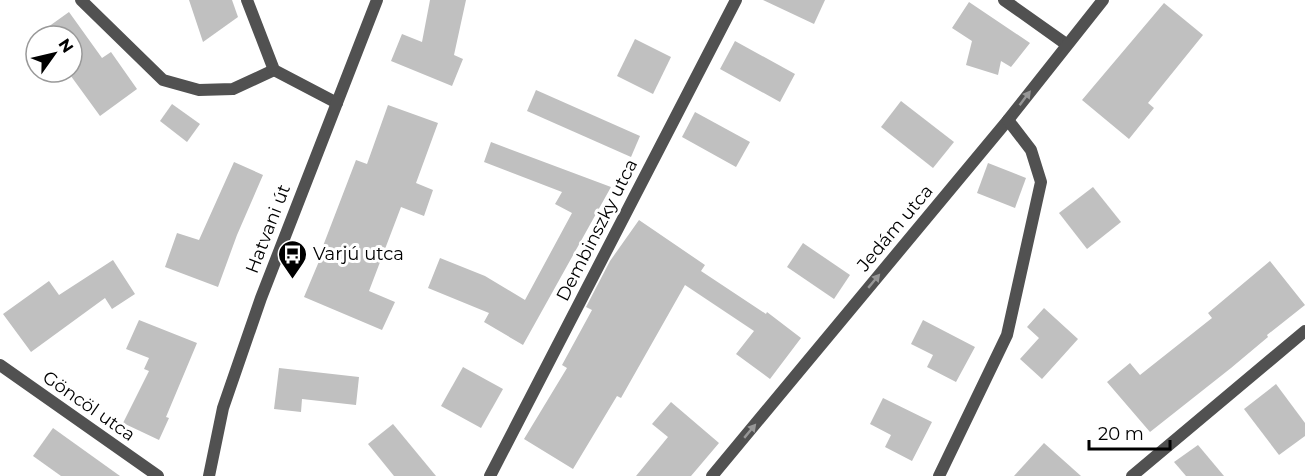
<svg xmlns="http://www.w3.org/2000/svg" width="1305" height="476" viewBox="0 0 1305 476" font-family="Montserrat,sans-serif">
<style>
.building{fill:#c0c0c0}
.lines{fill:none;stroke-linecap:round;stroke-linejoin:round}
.street{stroke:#515151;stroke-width:12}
.oneway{fill:#979797}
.labels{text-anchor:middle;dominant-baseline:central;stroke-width:6;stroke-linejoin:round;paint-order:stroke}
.street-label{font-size:18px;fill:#000;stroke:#fff}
.poi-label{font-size:18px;fill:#000;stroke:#fff;text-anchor:start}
</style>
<rect width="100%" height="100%" fill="#fff"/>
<g class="building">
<path d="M189,0h43l6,17 -35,25z"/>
<path d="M430,0h36l-12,55 9,4 -11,27 -61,-25 11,-27 20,8z"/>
<path d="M763,0h62l-11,24z"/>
<path d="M969,2l61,41 -19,24 -10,-6 -3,14 -32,-10 6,-24 -20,-13z"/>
<path d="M1164,3l39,32 -55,68 6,5 -25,31 -47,-39z"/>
<path d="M69,12l33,46 9,-6 26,37 -37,27 -32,-44h4v-36h-36v4l-2,-3z"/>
<path d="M635,39l36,18 -18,37 -36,-18z"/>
<path d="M735,41l60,33 -15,28 -60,-33z"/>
<path d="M536,90l104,46 -9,21 -104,-46z"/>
<path d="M901,101l53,41 -21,26 -52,-41z"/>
<path d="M172,104l28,20 -13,18 -27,-21z"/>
<path d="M388,105l50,18 -22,60 17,7 -9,26 -23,-9 -32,84 26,11 -13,28 -78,-33 21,-50 -2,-1 33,-86 11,4z"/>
<path d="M695,112l55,30 -14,25 -54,-30z"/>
<path d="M491,142l120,45 -88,158 -39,-23 5,-9 -61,-25 12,-30 45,18 40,24 47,-87 -17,-9 7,-12 -78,-30z"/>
<path d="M234,162l29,13 -26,60 -19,52 -53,-20 12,-34 22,7z"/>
<path d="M988,163l38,15 -11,30 -38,-15z"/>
<path d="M1093,187l28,35 -34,27 -28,-36z"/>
<path d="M639,220l66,45 -4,6 65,43 1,-2 34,26 -31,41 -34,-25 18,-23 -69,-46 -64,113 -4,-2 -44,73 -49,-30 43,-71 -5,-3 30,-55 -6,-3 24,-46z"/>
<path d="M803,243l47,32 -16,24 -47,-32z"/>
<path d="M113,260l22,34 -23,15 -7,-11 -74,54 -28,-38 46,-33 10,14z"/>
<path d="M1270,261l35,44 -38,30 1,2 -37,31 -81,64 -43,-50 23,-19 10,12 72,-57 -4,-5z"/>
<path d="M1044,308l34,31 -36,40 -22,-20 19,-21 -12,-11z"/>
<path d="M139,320l58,23 -31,74 3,1 -10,22 -36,-17 26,-52 -5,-2 5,-11 -23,-9z"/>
<path d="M923,320l52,27 -19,35 -29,-15 6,-12 -22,-11z"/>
<path d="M463,367l40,22 -22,39 -40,-22z"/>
<path d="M279,368l80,9 -3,28 -54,-6 -1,13 -27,-3z"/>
<path d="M1276,384l29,39v13l-26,19 -35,-46z"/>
<path d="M883,398l49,24 -20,39 -27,-14 6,-12 -21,-11z"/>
<path d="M671,402l48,41 -28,33h-55l32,-39 -16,-13z"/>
<path d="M393,424l43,52h-42l-26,-32z"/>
<path d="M53,428l67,48h-59l-28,-20z"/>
<path d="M1044,443l37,33h-67z"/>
<path d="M1198,445l26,31h-38l-12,-14z"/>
</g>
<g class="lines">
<g class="street">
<path d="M81,0l82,80 36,10 34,-1 41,-19"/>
<path d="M247,0l27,70 63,33"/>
<path d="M1004,0l62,44"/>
<path d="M0,365l158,111"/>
<path d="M209,476l14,-68 38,-110 116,-298"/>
<path d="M490,476l246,-476"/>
<path d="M712,476l296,-356 95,-120"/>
<path d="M939,476l68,-141 34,-153 -10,-32 -23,-30"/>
<path d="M1132,476l173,-145"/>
</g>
</g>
<defs><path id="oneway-solid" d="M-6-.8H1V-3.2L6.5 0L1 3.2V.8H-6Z" transform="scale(1.5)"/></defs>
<g class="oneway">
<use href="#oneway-solid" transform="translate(1025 98) rotate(-53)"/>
<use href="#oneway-solid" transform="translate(874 281) rotate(-50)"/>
<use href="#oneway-solid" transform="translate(750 431) rotate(-50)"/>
</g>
<defs>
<symbol id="bus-pin" viewBox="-11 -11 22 30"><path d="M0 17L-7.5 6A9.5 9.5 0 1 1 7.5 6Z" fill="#000" stroke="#fff"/><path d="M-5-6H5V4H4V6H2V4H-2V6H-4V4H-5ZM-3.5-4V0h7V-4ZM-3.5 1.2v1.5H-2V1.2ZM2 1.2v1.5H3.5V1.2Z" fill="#fff"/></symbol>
</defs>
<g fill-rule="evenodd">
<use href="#bus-pin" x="276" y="238" width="33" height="45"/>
</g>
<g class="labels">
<g class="street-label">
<text transform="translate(895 228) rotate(-50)">Jedám utca</text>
<text transform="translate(268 229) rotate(-69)">Hatvani út</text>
<text transform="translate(597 230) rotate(-63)">Dembinszky utca</text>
<text transform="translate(89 406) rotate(35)">Göncöl utca</text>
</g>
<g class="poi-label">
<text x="313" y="254">Varjú utca</text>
</g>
</g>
<g transform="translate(54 54) rotate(56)"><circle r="28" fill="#ffffff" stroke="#999999" stroke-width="1.5"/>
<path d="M0-4.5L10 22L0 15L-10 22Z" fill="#000000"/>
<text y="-9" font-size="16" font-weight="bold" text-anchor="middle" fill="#000000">N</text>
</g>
<path d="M1089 440v9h81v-9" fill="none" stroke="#000000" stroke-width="3"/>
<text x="1098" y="440" font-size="18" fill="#000000" stroke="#ffffff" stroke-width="4.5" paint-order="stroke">20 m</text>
</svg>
